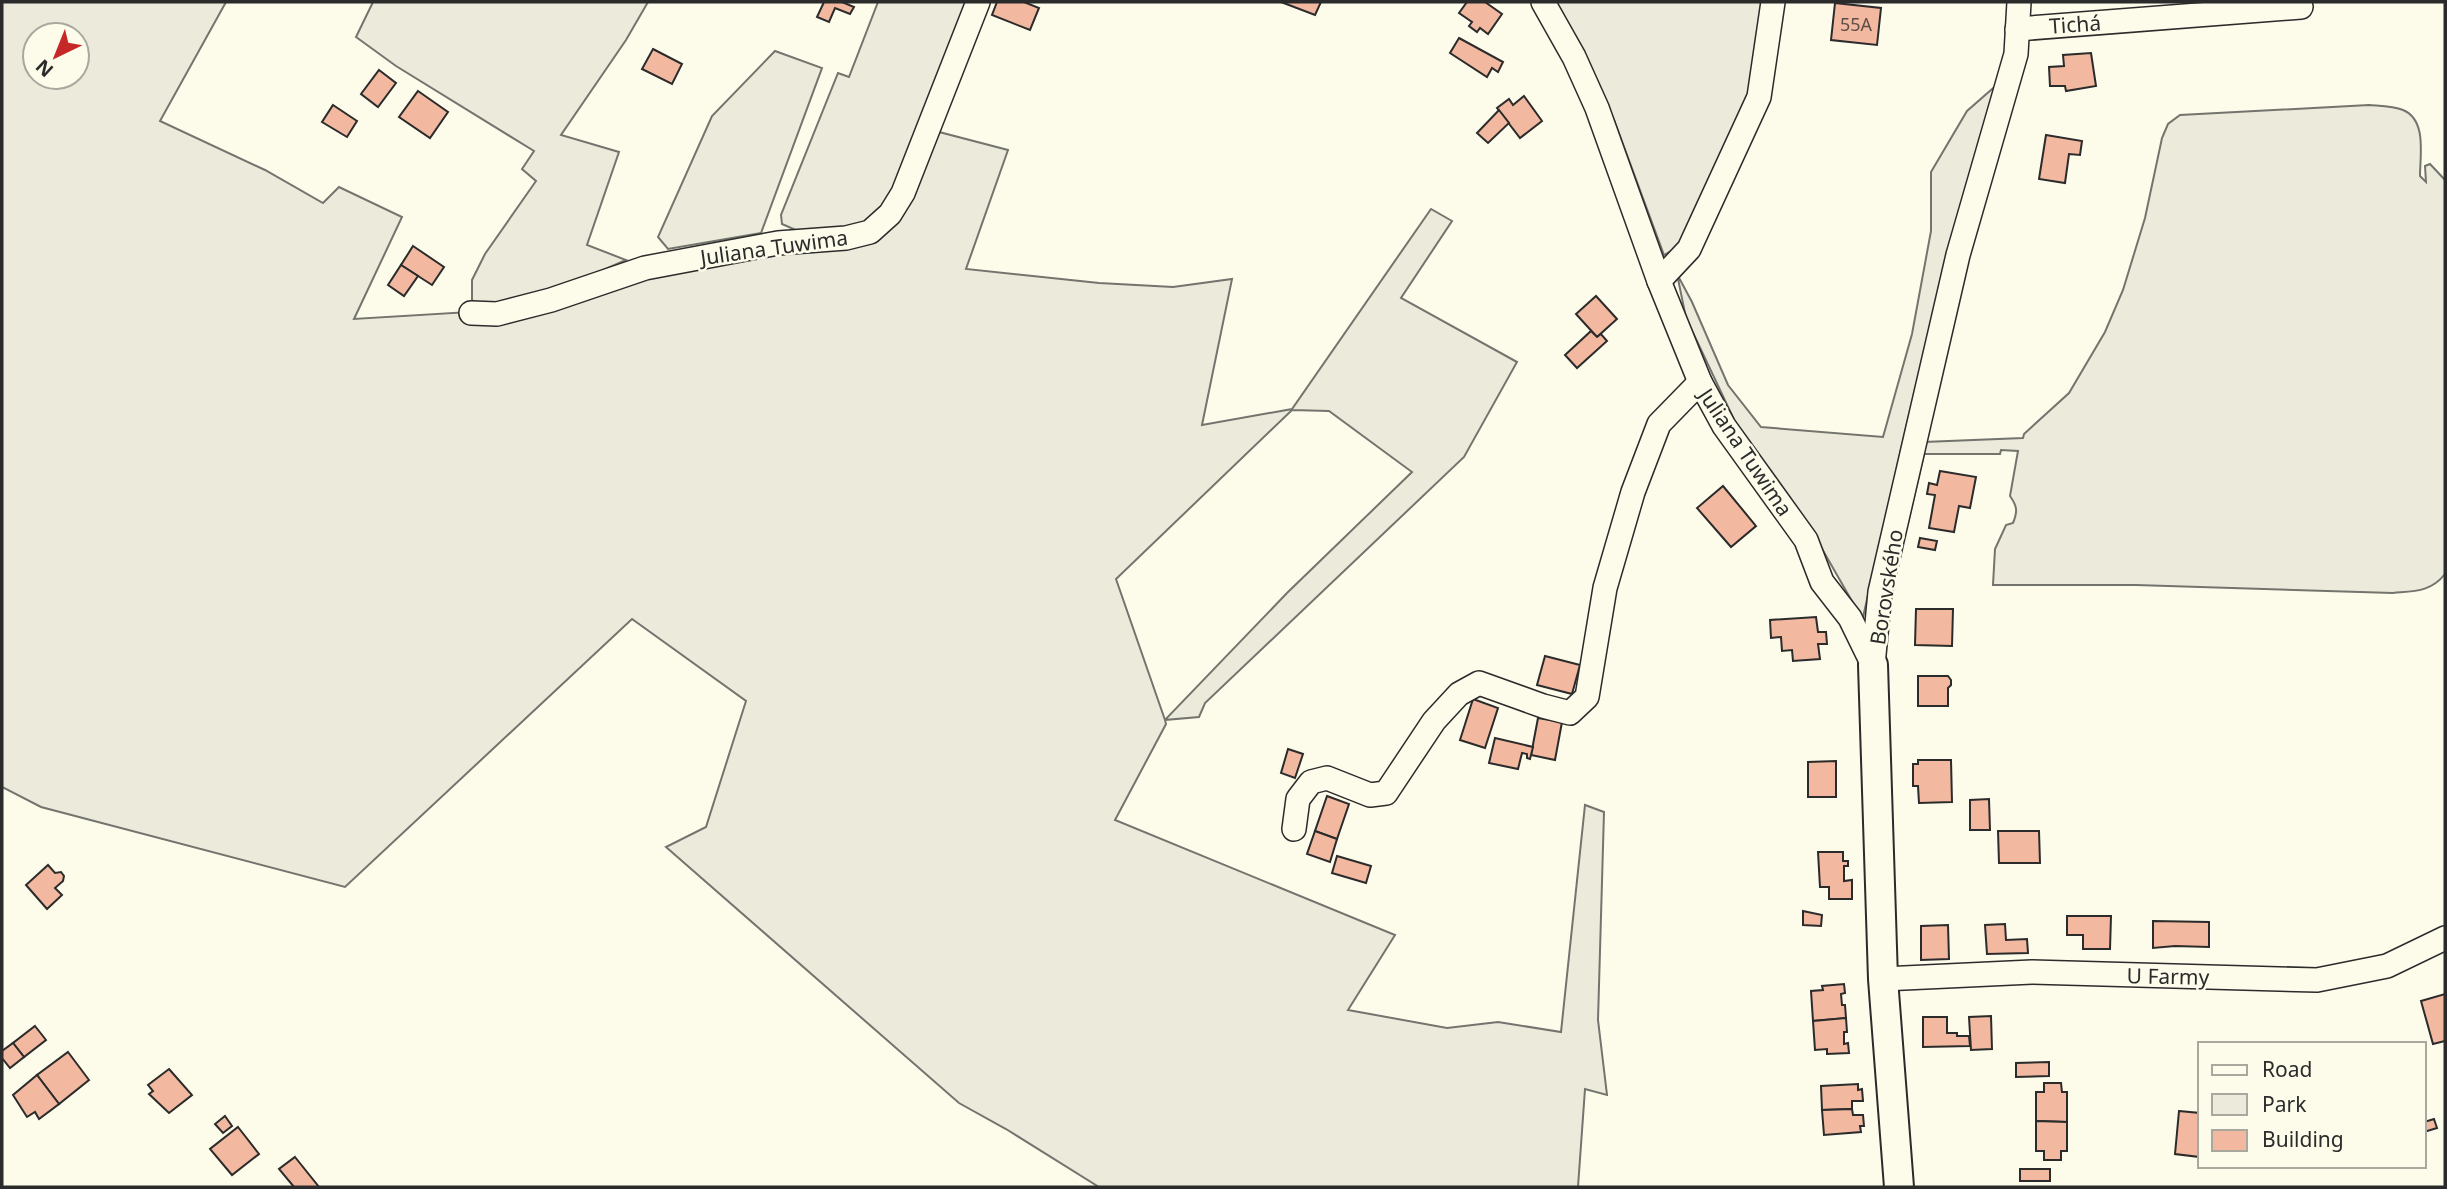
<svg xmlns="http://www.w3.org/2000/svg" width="2447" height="1189" viewBox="0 0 2447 1189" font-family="'Noto Sans',sans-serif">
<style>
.green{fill:#ecebdb;stroke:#74746e;stroke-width:2;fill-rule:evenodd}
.building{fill:#f2b8a0;stroke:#2b2b2b;stroke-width:2}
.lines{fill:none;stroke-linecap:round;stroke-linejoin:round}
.minor-casing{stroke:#2b2b2b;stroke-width:26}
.major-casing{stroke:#2b2b2b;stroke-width:32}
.minor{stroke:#fdfbea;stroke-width:23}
.major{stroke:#fdfbea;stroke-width:28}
.labels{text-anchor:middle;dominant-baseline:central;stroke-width:5;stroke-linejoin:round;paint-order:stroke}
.number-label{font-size:18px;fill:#5d4e48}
.street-label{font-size:21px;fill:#2b2b2b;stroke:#fdfbea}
</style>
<rect width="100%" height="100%" fill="#fdfbea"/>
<g class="green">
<path d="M2,2h224l-66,119 105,49 58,33 16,-16 63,30 -48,102 133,-8 -15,-11v-20l13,-26 51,-73 -14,-12 12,-18 -138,-85 -40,-29 17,-35h275l-22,38 -65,95 58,17 -32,93 39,15 -82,36 118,-28 218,-31 59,-105 69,18 -42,119 133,14 74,4 59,-8 -30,146 90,-16 139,-200 21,12 -51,77 116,64 -53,95 -259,246 -6,14 -34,3 1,4 -51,96 280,115 -47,75 99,18 51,-6 63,10 24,-227 19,7 -6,208 9,75 -22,-6 -7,98h-479l-93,-58 -47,-26 -293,-256 40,-20 40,-126 -114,-82 -287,268 -304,-80 -39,-20zM35,35h42v42h-42zM1292,410l37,1 83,61 -125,121 -122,127 -49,-141z"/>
<path d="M878,2h92l-80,197 -23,28 -60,8 -25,-11 -1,-9 57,-142 11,4z"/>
<path d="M1554,2h209l-15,99 -67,144 -17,10 -50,-135 -54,-112z"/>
<path d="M775,51l47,17 -61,165 -93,16 -10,-12 54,-121z"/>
<path d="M1999,83l-91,336 -47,207 -8,-23 -44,-77 -70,-96 -53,-112 -9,-44 15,28 36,83 33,42 122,10 29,-103 19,-103v-59l36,-61z"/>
<path d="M2369,105c11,1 24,1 34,5 24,10 17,45 17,66l6,6 -1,-16 5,-2 15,16v394c-14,18 -31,17 -52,19l-257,-8h-143l2,-36 11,-24 7,-2c5,-12 4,-17 -3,-27l8,-45 -17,-1 -1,4h-76l-16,69 16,-81 99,-4 1,-4 45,-41 36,-61 18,-42 22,-72 17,-80 6,-14 12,-9z"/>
</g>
<g class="building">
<path d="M824,2h18l12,5 -4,7 -15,-6 -6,14 -12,-5z"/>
<path d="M997,2h27l15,6 -9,22 -38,-15z"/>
<path d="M1281,2h40l-6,13z"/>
<path d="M1467,2h18l17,12 -14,20 -8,-6 -3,4 -8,-6 3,-4 -13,-9z"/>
<path d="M1835,3l46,5 -4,37 -46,-5z"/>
<path d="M1459,38l44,24 -5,10 -6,-4 -5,9 -37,-24z"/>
<path d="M653,49l29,15 -10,20 -30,-15z"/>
<path d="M2091,53l5,33 -30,5 -1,-5h-15l-1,-19 15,-1 -1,-11z"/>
<path d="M379,70l17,13 -18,24 -17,-13z"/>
<path d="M418,91l30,21 -18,26 -31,-21z"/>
<path d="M1524,96l18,25 -22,17 -23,-30 12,-9 4,6z"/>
<path d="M333,105l24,16 -10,16 -25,-15z"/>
<path d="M1499,110l10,13 -21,20 -11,-10z"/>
<path d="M2046,135l36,6 -2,14 -11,-1 -4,29 -26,-4z"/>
<path d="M413,246l31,21 -12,18 -31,-20z"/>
<path d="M401,265l17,11 -14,20 -16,-11z"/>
<path d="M1596,296l21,23 -20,18 -21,-23z"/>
<path d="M1591,331l6,6 4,-3 6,7 -30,27 -12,-13z"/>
<path d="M1940,471l36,6 -6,31 -11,-2 -5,26 -25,-4 6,-33 -8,-1 2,-11 8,2z"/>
<path d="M1723,486l33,40 -25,21 -34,-39z"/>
<path d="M1920,538l17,3 -2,9 -17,-3z"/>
<path d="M1916,609h37l-1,37 -37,-1z"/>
<path d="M1816,617l2,15h8l1,12h-9l2,15 -27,2 -1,-11 -10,1 -1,-14 -10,1 -1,-18z"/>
<path d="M1545,656l35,9 -8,29 -35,-9z"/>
<path d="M1918,676h30l3,4v5l-3,3v18h-30z"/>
<path d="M1473,699l25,9 -13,40 -25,-8z"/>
<path d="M1538,718l24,4 -7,38 -24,-5z"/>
<path d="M1495,738l38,9 -3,12 -3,-1v-4l-5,-1 -4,16 -29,-6z"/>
<path d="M1288,749l15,5 -8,24 -14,-5z"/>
<path d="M1918,760h33l1,42 -33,1 -1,-17h-5v-22h5z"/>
<path d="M1836,761v36h-28v-35z"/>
<path d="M1327,796l22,8 -12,35 -22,-8z"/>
<path d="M1989,799l1,31h-20v-30z"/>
<path d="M1315,831l22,8 -7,23 -23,-8z"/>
<path d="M1998,831h41l1,32h-41z"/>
<path d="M1818,852h25v9h5v5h-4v15l8,-1v19h-23v-12h-9z"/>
<path d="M1337,856l34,10 -5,17 -34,-10z"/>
<path d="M48,865l7,8 6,-1 3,4 -1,5 -8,7 7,7 -15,14 -21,-24z"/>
<path d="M1803,911l19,4 -1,11 -18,-1z"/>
<path d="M2067,916h44l-1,33h-27v-14h-16z"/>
<path d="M2153,921l56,1v25l-34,-1 -22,2z"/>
<path d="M2005,924l1,16 21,-1 1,14 -41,1 -2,-29z"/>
<path d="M1948,925l1,34 -28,1v-34z"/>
<path d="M1844,984l1,9 -4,1 1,11h3l1,13 -33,3 -2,-30 12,-1 -1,-4z"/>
<path d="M2445,994v47l-12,3 -12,-43z"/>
<path d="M1991,1016l1,33 -21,1 -2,-33z"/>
<path d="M1923,1017h24v16h10v3h12l1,10 -47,1z"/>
<path d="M1846,1018l1,14h-3v12l4,-1 1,10 -22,1v-5l-12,1 -2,-29z"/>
<path d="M35,1026l11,14 -22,17 -11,-14z"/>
<path d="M13,1043l11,14 -14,11 -8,-10v-7z"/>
<path d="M68,1052l21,28 -30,24 -22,-29z"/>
<path d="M2049,1062v14l-33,1v-14z"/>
<path d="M169,1069l23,26 -23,18 -20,-19 4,-3 -5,-6z"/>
<path d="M37,1075l22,29 -20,15 -4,-7 -8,5 -14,-22z"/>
<path d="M2044,1083h17l1,9h5v30l-31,-1v-29h8z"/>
<path d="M1858,1084v6l4,-1 1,12h-11v8l-30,1 -1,-24z"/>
<path d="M1852,1109l1,6h10l1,11h-4l1,6 -37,3 -2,-25z"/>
<path d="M2179,1111l21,2v44l-25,-3z"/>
<path d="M225,1116l7,10 -9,7 -8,-9z"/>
<path d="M2434,1119l3,9 -13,4v-10z"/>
<path d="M2036,1121l31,1v29h-6v9h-17v-9h-8z"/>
<path d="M238,1127l21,27 -27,21 -22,-26z"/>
<path d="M295,1157l24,30h-25l-15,-18z"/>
<rect x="2020" y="1169" width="30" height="12"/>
</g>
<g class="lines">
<defs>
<g id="minor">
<path d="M1543,2l31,55 23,51 62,173 41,101 24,44 82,114 16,42 28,36 23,47"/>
<path d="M2017,29l284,-22"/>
<path d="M1659,281l30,-32 70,-152 14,-95"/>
<path d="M471,313l26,1 54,-14 94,-32 133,-25 68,-5 24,-6 20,-18 13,-21 75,-191"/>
<path d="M1873,665l7,-73 78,-337 58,-201 3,-52"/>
<path d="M1294,829l4,-30 13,-17 16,-4 43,17 16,-2 48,-72 25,-27 20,-11 64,23 27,7 17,-16 18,-109 28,-96 26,-68 41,-42"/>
<path d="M1883,979l149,-7 285,8 70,-14 58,-28"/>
</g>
<path id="major" d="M1873,665l10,314 16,208"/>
</defs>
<use href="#minor" class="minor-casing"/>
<use href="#major" class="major-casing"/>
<use href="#minor" class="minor"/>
<use href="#major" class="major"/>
</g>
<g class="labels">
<g class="number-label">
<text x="1856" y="24">55A</text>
</g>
<g class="street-label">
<text transform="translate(2075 24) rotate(-4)">Tichá</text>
<text transform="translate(774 247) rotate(-8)">Juliana Tuwima</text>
<text transform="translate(1746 452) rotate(56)">Juliana Tuwima</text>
<text transform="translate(1886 587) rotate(-81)">Borovského</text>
<text transform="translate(2168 976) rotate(1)">U Farmy</text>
</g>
</g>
<rect width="2447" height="1189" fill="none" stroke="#2b2b2b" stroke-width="7"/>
<rect x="2198" y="1042" width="228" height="126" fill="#fdfbea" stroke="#a9a89e" stroke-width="2"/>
<rect x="2212" y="1065" width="35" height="10" fill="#fdfbea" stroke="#a9a89e" stroke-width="2"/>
<text x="2262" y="1077" font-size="21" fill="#2b2b2b">Road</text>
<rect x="2212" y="1094" width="35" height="21" fill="#ecebdb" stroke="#a9a89e" stroke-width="2"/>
<text x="2262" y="1112" font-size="21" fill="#2b2b2b">Park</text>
<rect x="2212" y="1130" width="35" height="21" fill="#f2b8a0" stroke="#a9a89e" stroke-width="2"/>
<text x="2262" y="1147" font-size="21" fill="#2b2b2b">Building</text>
<g transform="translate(56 56) rotate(223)"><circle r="33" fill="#fdfbea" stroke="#a9a89e" stroke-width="2"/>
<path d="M0-5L12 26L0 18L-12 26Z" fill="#c62828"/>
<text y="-10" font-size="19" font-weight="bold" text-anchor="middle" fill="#2b2b2b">N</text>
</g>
</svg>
